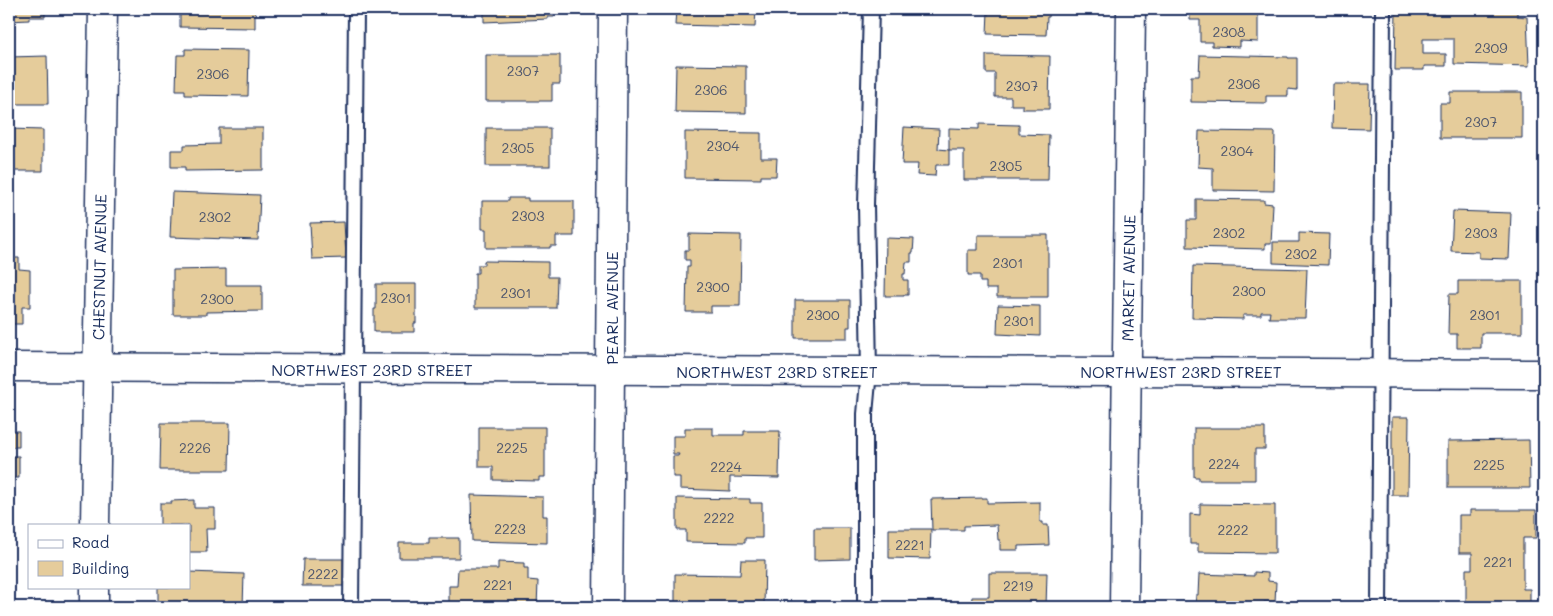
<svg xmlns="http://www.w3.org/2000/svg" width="1553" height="616" viewBox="0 0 1553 616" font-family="Mali,sans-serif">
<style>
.building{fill:#e5cc9b;stroke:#1b2f5e}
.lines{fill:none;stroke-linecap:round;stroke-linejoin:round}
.lane-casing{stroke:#1b2f5e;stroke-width:18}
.street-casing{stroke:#1b2f5e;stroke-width:31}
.lane{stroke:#fff;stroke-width:14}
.street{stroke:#fff;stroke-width:28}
.labels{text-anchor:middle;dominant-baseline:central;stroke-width:4;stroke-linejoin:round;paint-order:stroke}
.number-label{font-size:14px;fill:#4e566d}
.street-label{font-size:16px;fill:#1b2f5e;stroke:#fff}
</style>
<rect width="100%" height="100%" fill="#fff"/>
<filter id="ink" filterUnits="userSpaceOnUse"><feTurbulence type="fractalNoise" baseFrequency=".02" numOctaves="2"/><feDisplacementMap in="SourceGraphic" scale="10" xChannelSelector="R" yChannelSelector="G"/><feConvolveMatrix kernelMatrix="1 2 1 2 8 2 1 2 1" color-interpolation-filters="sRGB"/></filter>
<g filter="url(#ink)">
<g class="building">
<path d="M9,9h36v8h-16v3l-20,1z"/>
<path d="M180,9h75v19l-75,-1z"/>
<path d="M431,9h30v2l-30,1z"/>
<path d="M484,9h69l1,8h-6v2l-64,3z"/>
<path d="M676,9h80l-1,18 -80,-2z"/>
<path d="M910,9h140l-1,8h-2l-1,18 -59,-1 1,-23h-78z"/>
<path d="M1190,9h68v33l-18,-1v6l-28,-1v-4h-12v-22h-10z"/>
<path d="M1396,9h129v3h-8v4l10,1 2,49 -75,-2v-25h-31v15h23v12h-22v4h-29z"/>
<path d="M185,49l64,1 -1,46 -63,-1v-5h-9l1,-35h8z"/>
<path d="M486,55h74v29h-8v17h-66z"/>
<path d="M986,55l64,1 -1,53h-26v-4h-12v-8h-16v-24h-9z"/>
<path d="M1200,55l88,2v1h9v32l-9,-1v7h-22v7l-75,-1v-26h8z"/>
<path d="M47,56l1,48h-39v-47z"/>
<path d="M676,65l70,1v47l-71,-1z"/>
<path d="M1333,84h37l-1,45 -37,-1z"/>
<path d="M1450,92h72v46h-82v-35h10z"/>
<path d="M979,124l40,1v9l30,1 -1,45h-84v-30h-15v-22l30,1z"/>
<path d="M904,127l35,2 -1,20 11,1v15h-13l-1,11 -18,-1 1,-11h-16z"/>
<path d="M219,128h44v42l-78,1v-4h-14v-17h13v-5l35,-1z"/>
<rect x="486" y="128" width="64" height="38"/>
<path d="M9,129l34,1v41h-34z"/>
<path d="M1199,131l76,1 -1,59 -61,-1v-22l-15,-1z"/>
<path d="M685,132l76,1v25h16l-1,18h-15v3l-76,-1z"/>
<path d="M172,192l88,3 -2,45 -88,-3z"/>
<path d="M508,198h20v3h46v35h-18v10h-6v2h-64v-19h-4v-28h26z"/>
<path d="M1196,199l68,1v3l9,1 -2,40h-6v5l-78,-2v-27h9z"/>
<path d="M1453,211l58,2 -2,46 -30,-1v-6l-28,-1z"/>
<path d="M344,222l2,36 -34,1 -2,-36z"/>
<path d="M1299,233l30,1 -1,31 -55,-2v-21h26z"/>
<path d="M689,234l52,1 -1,71h-29v6h-25l1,-45h3v-7h-5v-10h4z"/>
<path d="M978,235h70v62h-51v-8h-11v-7h-6v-7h-12v-25h10z"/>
<path d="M886,238l28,1 -1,14h-2v9h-5l-1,12h-2v6h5v15h-4v1h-19z"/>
<path d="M9,258h10v11l11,1v37h-8v17h-13z"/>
<path d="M484,261l64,1v15h9l-1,31h-81v-35h3v-8h6z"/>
<path d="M1193,266l114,3 -2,49h-36l1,-6h-9v3h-18v4l-51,-1z"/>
<path d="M226,269v16h36v26l-56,1v3h-33v-45z"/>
<path d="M1458,281h64v52h-41v15h-24v-14h-9l1,-40h9z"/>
<path d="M376,284h40v39h-2v9h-40v-23h2z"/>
<path d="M795,300h55v27h-3v11h-52z"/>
<path d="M998,305l42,1v30l-43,-2z"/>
<path d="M1392,417h17l-1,78h-16z"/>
<path d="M9,422h1v9h9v16h-9v9h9v22h-9v5z"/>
<path d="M161,423h69l-1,47h-69z"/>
<path d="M479,427h66v50h-6v4l-46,-1v-13h-14z"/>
<path d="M685,428h28v7h31v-4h36l-1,47 -49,-1v14l-50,-2v-12h-7v-21h5l1,-2h-6v-18h12z"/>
<path d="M1194,428h71v21h-10v31h-56v-3h-5z"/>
<path d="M1529,440l1,48h-82v-47z"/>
<path d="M471,495l72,2v19h4v27l-75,-2z"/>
<path d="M677,498l73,1v4h12v35h-17v5l-59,-1v-12h-9z"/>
<path d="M987,498v5l53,-1v20h3v3h5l1,20 -31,1v4h-18v-10h-2l-1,-15 -33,1v4h-32l-1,-31z"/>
<path d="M194,500v8h21v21h-9l1,23h-18v-27h-29v-22h11v-2z"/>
<path d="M1200,504l75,1v48l-77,-1v-8h-8v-30l10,1z"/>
<path d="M1470,510h66v28h-13v51h7v18h-64v-38h6v-16h-13v-38h11z"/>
<path d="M814,528h36v31l-36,1z"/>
<path d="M889,529h42l-1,30 -41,-1z"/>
<path d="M429,538h30v20h-60v-15h30z"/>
<path d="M303,559h40v27h-41z"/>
<path d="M741,560h24l-1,47h-89v-33l65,1z"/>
<path d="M498,562l26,1v5h4v12l10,1 -1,26h-88v-21h8l1,-17h40z"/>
<path d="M189,572l55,2 -1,33h-85v-20h31z"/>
<path d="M1254,572l14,1v8l8,1 -1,20h-11v5h-69l1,-12h2l1,-21 55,2z"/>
<path d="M989,573h58l-1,34h-75l1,-10h17z"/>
</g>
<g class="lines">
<defs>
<g id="lane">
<path d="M351,607l5,-598"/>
<path d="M865,607v-193l4,-43 -3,-166 5,-196"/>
<path d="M1379,607l4,-598"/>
</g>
<g id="street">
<path d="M9,367l1535,7"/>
<path d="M95,525l8,-516"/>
<path d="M94,607v-20"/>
<path d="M608,607l5,-598"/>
<path d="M1124,607l7,-598"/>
</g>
</defs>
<use href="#lane" class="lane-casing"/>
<use href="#street" class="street-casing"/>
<use href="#lane" class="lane"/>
<use href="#street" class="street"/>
</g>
</g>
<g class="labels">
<g class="number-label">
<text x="1229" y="31">2308</text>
<text x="1491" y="47">2309</text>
<text x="523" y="70">2307</text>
<text x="213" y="73">2306</text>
<text x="1244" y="83">2306</text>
<text x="1022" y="85">2307</text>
<text x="711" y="89">2306</text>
<text x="1481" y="121">2307</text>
<text x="723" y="145">2304</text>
<text x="518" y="147">2305</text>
<text x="1237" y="150">2304</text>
<text x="1006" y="165">2305</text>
<text x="528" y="215">2303</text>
<text x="215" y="216">2302</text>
<text x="1229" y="232">2302</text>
<text x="1481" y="232">2303</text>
<text x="1301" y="253">2302</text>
<text x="1008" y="262">2301</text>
<text x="713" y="286">2300</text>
<text x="1249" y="290">2300</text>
<text x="516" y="292">2301</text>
<text x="396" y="297">2301</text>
<text x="217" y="298">2300</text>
<text x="823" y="314">2300</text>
<text x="1485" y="314">2301</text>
<text x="1019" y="320">2301</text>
<text x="195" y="447">2226</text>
<text x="512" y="447">2225</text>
<text x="1224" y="463">2224</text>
<text x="1489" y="464">2225</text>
<text x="726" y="466">2224</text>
<text x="719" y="517">2222</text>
<text x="510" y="528">2223</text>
<text x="1233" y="529">2222</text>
<text x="910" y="544">2221</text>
<text x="1498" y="561">2221</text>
<text x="323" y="573">2222</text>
<text x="498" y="584">2221</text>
<text x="1018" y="585">2219</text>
</g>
<g class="street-label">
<text transform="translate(99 267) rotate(-89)">CHESTNUT AVENUE</text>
<text transform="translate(1128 278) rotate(-89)">MARKET AVENUE</text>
<text transform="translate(611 308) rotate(-90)">PEARL AVENUE</text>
<text x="372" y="369">NORTHWEST 23RD STREET</text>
<text x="777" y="371">NORTHWEST 23RD STREET</text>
<text x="1181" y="371">NORTHWEST 23RD STREET</text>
</g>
</g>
<rect width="1553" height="616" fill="none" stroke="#fff" stroke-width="30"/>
<rect x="15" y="15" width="1523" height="586" fill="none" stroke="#1b2f5e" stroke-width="2" filter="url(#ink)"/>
<rect x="28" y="524" width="162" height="65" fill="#ffffff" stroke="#a4acbf"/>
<rect x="38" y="540" width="25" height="8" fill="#ffffff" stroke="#a4acbf"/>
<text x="72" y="548" font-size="15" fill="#1b2f5e">Road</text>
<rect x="38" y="561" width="25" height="15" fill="#e5cc9b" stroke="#a4acbf"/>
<text x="72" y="574" font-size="15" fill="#1b2f5e">Building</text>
</svg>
